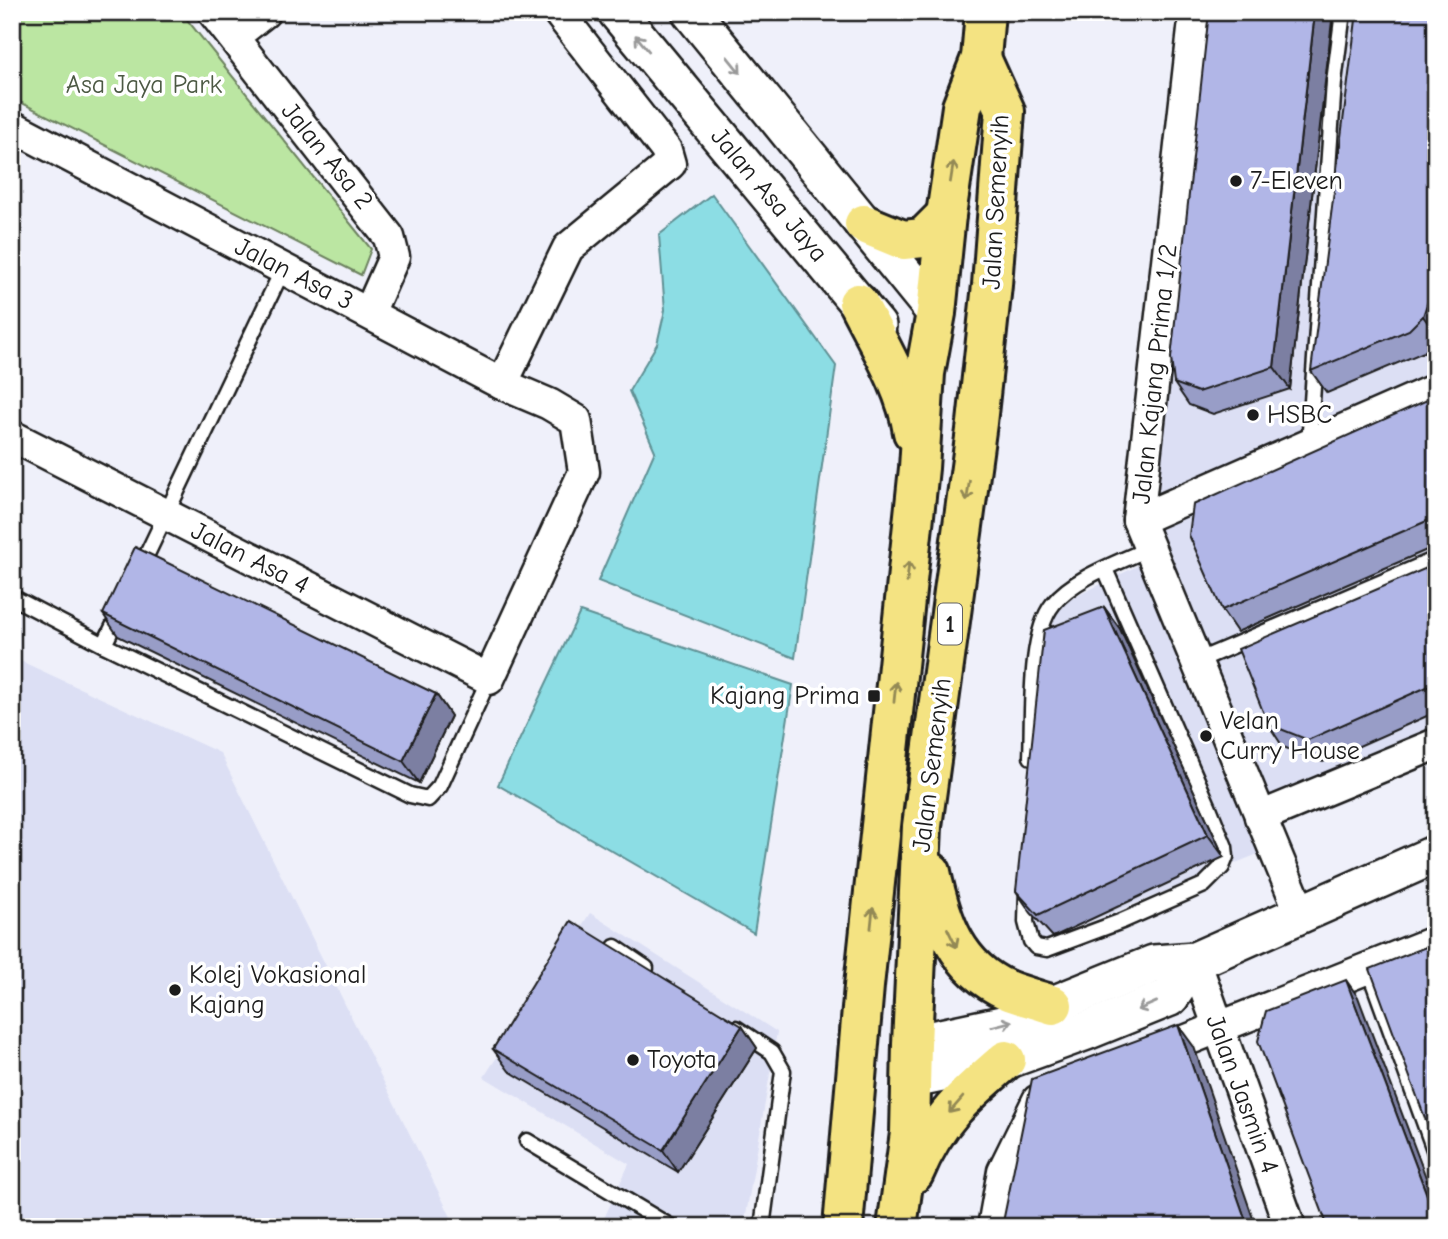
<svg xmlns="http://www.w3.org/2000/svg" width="1448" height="1239" viewBox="0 0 1448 1239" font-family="'Comic Neue',sans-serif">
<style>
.built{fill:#dcdff4}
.green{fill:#bbe6a2;stroke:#6c815f;stroke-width:2}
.water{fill:#8cdde4;stroke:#5f9094;stroke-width:2}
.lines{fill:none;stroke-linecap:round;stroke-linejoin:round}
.service-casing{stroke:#1c1c1c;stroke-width:19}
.minor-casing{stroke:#1c1c1c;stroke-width:35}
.tertiary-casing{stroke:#1c1c1c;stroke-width:42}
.primary-casing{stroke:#1c1c1c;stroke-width:44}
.service{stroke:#fff;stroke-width:14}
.minor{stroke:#fff;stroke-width:30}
.tertiary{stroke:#fff;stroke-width:37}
.primary{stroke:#f4e382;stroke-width:38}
.wall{fill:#989dc7;stroke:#1c1c1c;stroke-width:2}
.shaded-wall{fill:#7c7fa2;stroke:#1c1c1c;stroke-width:2}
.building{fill:#b1b6e7;stroke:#1c1c1c;stroke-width:2}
.oneway{stroke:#999}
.oneway2{stroke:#938954}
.poi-dot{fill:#1c1c1c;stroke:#fff;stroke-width:2.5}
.labels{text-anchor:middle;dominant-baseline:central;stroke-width:7;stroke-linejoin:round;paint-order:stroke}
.shield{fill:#fff;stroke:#606060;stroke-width:2}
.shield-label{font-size:24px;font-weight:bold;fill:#1c1c1c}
.park-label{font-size:26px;fill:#4c5944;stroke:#fff}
.street-label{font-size:26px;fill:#1c1c1c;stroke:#fff}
.poi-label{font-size:26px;fill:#1c1c1c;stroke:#fff;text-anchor:start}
</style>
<rect width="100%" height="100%" fill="#eff0fa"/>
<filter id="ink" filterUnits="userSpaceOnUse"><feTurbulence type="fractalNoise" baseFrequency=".0143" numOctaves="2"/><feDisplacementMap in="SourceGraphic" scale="14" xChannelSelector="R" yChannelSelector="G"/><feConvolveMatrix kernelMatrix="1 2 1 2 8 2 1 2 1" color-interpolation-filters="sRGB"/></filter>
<g filter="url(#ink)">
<g class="built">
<path d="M1207,12h229v721l-193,80 15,41 -218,88 -7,-17 9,-251 10,-54 11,-17 100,-50 -12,-54z"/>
<path d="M12,657l208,96 236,474h-444z"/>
<path d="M590,913l187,119 -33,195h-144l29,-63 -145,-87z"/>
</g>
<path class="green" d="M12,12h169l190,237 -10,26 -349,-177z"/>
<g class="water">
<path d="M712,194l124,172 -41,292 -197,-77 57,-130 -26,-60 28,-47 8,-34 -6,-75z"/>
<path d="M580,612l213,73 -39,248 -256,-148z"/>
</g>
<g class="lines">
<defs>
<g id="service">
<path d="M1309,445l25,-363 9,-70"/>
<path d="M139,571l144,-302"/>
<path d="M12,597l92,48 306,150 18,4 12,-13 49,-107"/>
<path d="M104,645l16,-33"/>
<path d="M1197,661l239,-102"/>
<path d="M1031,757c2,-40 -3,-122 22,-153 20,-26 67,-42 97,-56"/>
<path d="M1027,889l-1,33 5,19 5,6 11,2 75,-28 82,-36 18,-18 4,-10 -1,-10 -17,-42 -103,-236"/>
<path d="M615,947l31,21"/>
<path d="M1368,968l68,187"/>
<path d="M736,1028l36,24 11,19 -21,156"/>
<path d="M527,1141l144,86"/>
</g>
<g id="minor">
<path d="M213,12l176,225 5,20 -25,56"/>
<path d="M1195,12l-57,508 163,394"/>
<path d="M233,37l32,-25"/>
<path d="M12,126l490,258 47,20 27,16 8,52 -95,207 -477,-243"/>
<path d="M502,384l66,-136 102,-84 -4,-14 -108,-138"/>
<path d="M1138,520l298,-131"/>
<path d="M1260,817l176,-73"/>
<path d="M1195,961l95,266"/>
<path d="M1152,1054l284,-113"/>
<path d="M993,1227l10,-56 35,-71"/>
</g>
<g id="tertiary">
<path d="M617,12l260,314"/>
<path d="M691,12l245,301"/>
<path d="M912,1044l94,-20 148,-60 41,-3 241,-107"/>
<path d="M912,1079l94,-19 80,-29 84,-34 25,-36"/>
</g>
<g id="primary">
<path d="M864,224l39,16 20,-2 23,-23"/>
<path d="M858,303c20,40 48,84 55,129"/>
<path d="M931,872c10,50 26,96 76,118 15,6 31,10 46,15"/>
<path d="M914,1173c22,-53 50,-77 92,-113"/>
<path d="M843,1227l21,-241 55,-518 6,-95 11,-60 10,-98 16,-108 19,-49 4,-46"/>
<path d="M897,1227l13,-94 2,-89 10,-218 55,-403 15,-138 13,-174 -24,-53"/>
</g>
</defs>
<use href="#service" class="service-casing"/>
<use href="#minor" class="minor-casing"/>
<use href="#tertiary" class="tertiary-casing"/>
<use href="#primary" class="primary-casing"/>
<use href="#service" class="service"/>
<use href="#minor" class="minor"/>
<use href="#tertiary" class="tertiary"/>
<use href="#primary" class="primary"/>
</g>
<g class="wall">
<path d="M1209,12h124l-43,377 -77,25 -24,-9 -15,-22z"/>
<path d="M1436,12v329l-12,11 -97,41 -16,-22z"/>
<path d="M1436,396v150l-199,86 -15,-22z"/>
<path d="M1436,564v148l-113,50 -40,-15 -15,-23z"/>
<path d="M1104,607l16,22 104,228 -171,80 -22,-24 -15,-22z"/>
<path d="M103,614l333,80 15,22 -32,67 -301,-147z"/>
<path d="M742,1026l15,22 -79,124 -169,-101 -16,-22z"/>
</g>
<g class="shaded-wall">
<path d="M1315,12h18l-43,377 -16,-22z"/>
<path d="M1436,269v65l-13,-18z"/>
<path d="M1104,607l16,22 104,228 -16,-22z"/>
<path d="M436,694l15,22 -32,67 -16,-22z"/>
<path d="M1346,980l12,17 78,207v15z"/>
<path d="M1178,1025l16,22 62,180h-8z"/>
<path d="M742,1026l15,22 -79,124 -15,-22z"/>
</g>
<g class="building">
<path d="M1209,12h106l-41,355 -76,25 -24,-9 -3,-25z"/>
<path d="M1357,12h79v257l-2,14 -11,33 -14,14 -98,41z"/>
<path d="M1436,396v121l-214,93 -33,-75 4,-30z"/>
<path d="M135,547l301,147 -33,67 -300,-147z"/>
<path d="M1436,564v119l-128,57 -40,-16 -30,-75z"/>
<path d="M1104,607l104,228 -170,80 -22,-24 28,-261z"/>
<path d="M571,921l171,105 -79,124 -170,-101z"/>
<path d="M1436,943v205l-66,-179z"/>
<path d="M1346,980l90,239v8h-108l-70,-186 8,-30z"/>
<path d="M1178,1025l70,202h-246l30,-148z"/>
</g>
<defs><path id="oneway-shaft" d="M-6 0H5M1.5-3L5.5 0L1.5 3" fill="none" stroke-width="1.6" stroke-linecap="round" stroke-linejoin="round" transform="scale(1.75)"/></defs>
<g class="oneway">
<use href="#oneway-shaft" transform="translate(642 43) rotate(-130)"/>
<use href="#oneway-shaft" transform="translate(734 65) rotate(51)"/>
<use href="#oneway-shaft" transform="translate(1147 1006) rotate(157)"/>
<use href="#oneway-shaft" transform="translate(1002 1024) rotate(-15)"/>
</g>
<g class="oneway2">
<use href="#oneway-shaft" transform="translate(952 172) rotate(-81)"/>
<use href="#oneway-shaft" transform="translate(968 491) rotate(98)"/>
<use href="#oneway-shaft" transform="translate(908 572) rotate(-84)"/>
<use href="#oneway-shaft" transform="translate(895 692) rotate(-84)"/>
<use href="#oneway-shaft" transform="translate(872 918) rotate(-84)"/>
<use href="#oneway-shaft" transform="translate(952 938) rotate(64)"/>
<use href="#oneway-shaft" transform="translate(956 1105) rotate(131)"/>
</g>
</g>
<g class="poi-dot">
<circle cx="1236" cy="181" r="7"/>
<circle cx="1253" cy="415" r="7"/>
<rect x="867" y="689" width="14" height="14" rx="3.5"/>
<circle cx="1206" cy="736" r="7"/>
<circle cx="175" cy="990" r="7"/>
<circle cx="633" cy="1060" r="7"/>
</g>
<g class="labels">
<rect class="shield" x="938" y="603.5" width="24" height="41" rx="5"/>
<g class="shield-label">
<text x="950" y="624">1</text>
</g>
<g class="park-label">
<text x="144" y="85">Asa Jaya Park</text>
</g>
<g class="street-label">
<text transform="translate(327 156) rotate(51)">Jalan Asa 2</text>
<text transform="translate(769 195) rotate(50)">Jalan Asa Jaya</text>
<text transform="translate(996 202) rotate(-87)">Jalan Semenyih</text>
<text transform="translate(294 274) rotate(27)">Jalan Asa 3</text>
<text transform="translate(1155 374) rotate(-84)">Jalan Kajang Prima 1/2</text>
<text transform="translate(250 558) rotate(27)">Jalan Asa 4</text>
<text transform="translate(932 765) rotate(-83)">Jalan Semenyih</text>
<text transform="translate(1242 1094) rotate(70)">Jalan Jasmin 4</text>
</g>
<g class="poi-label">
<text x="1250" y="181">7-Eleven</text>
<text x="1267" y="415">HSBC</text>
<text x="860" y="696" text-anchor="end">Kajang Prima</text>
<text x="1220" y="721">Velan<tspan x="1220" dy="30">Curry House</tspan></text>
<text x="189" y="975">Kolej Vokasional<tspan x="189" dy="30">Kajang</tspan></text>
<text x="647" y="1060">Toyota</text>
</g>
</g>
<rect width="1448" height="1239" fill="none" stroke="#fff" stroke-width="42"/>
<rect x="21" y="21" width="1406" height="1197" fill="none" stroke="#1c1c1c" stroke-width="2.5" filter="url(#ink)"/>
</svg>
